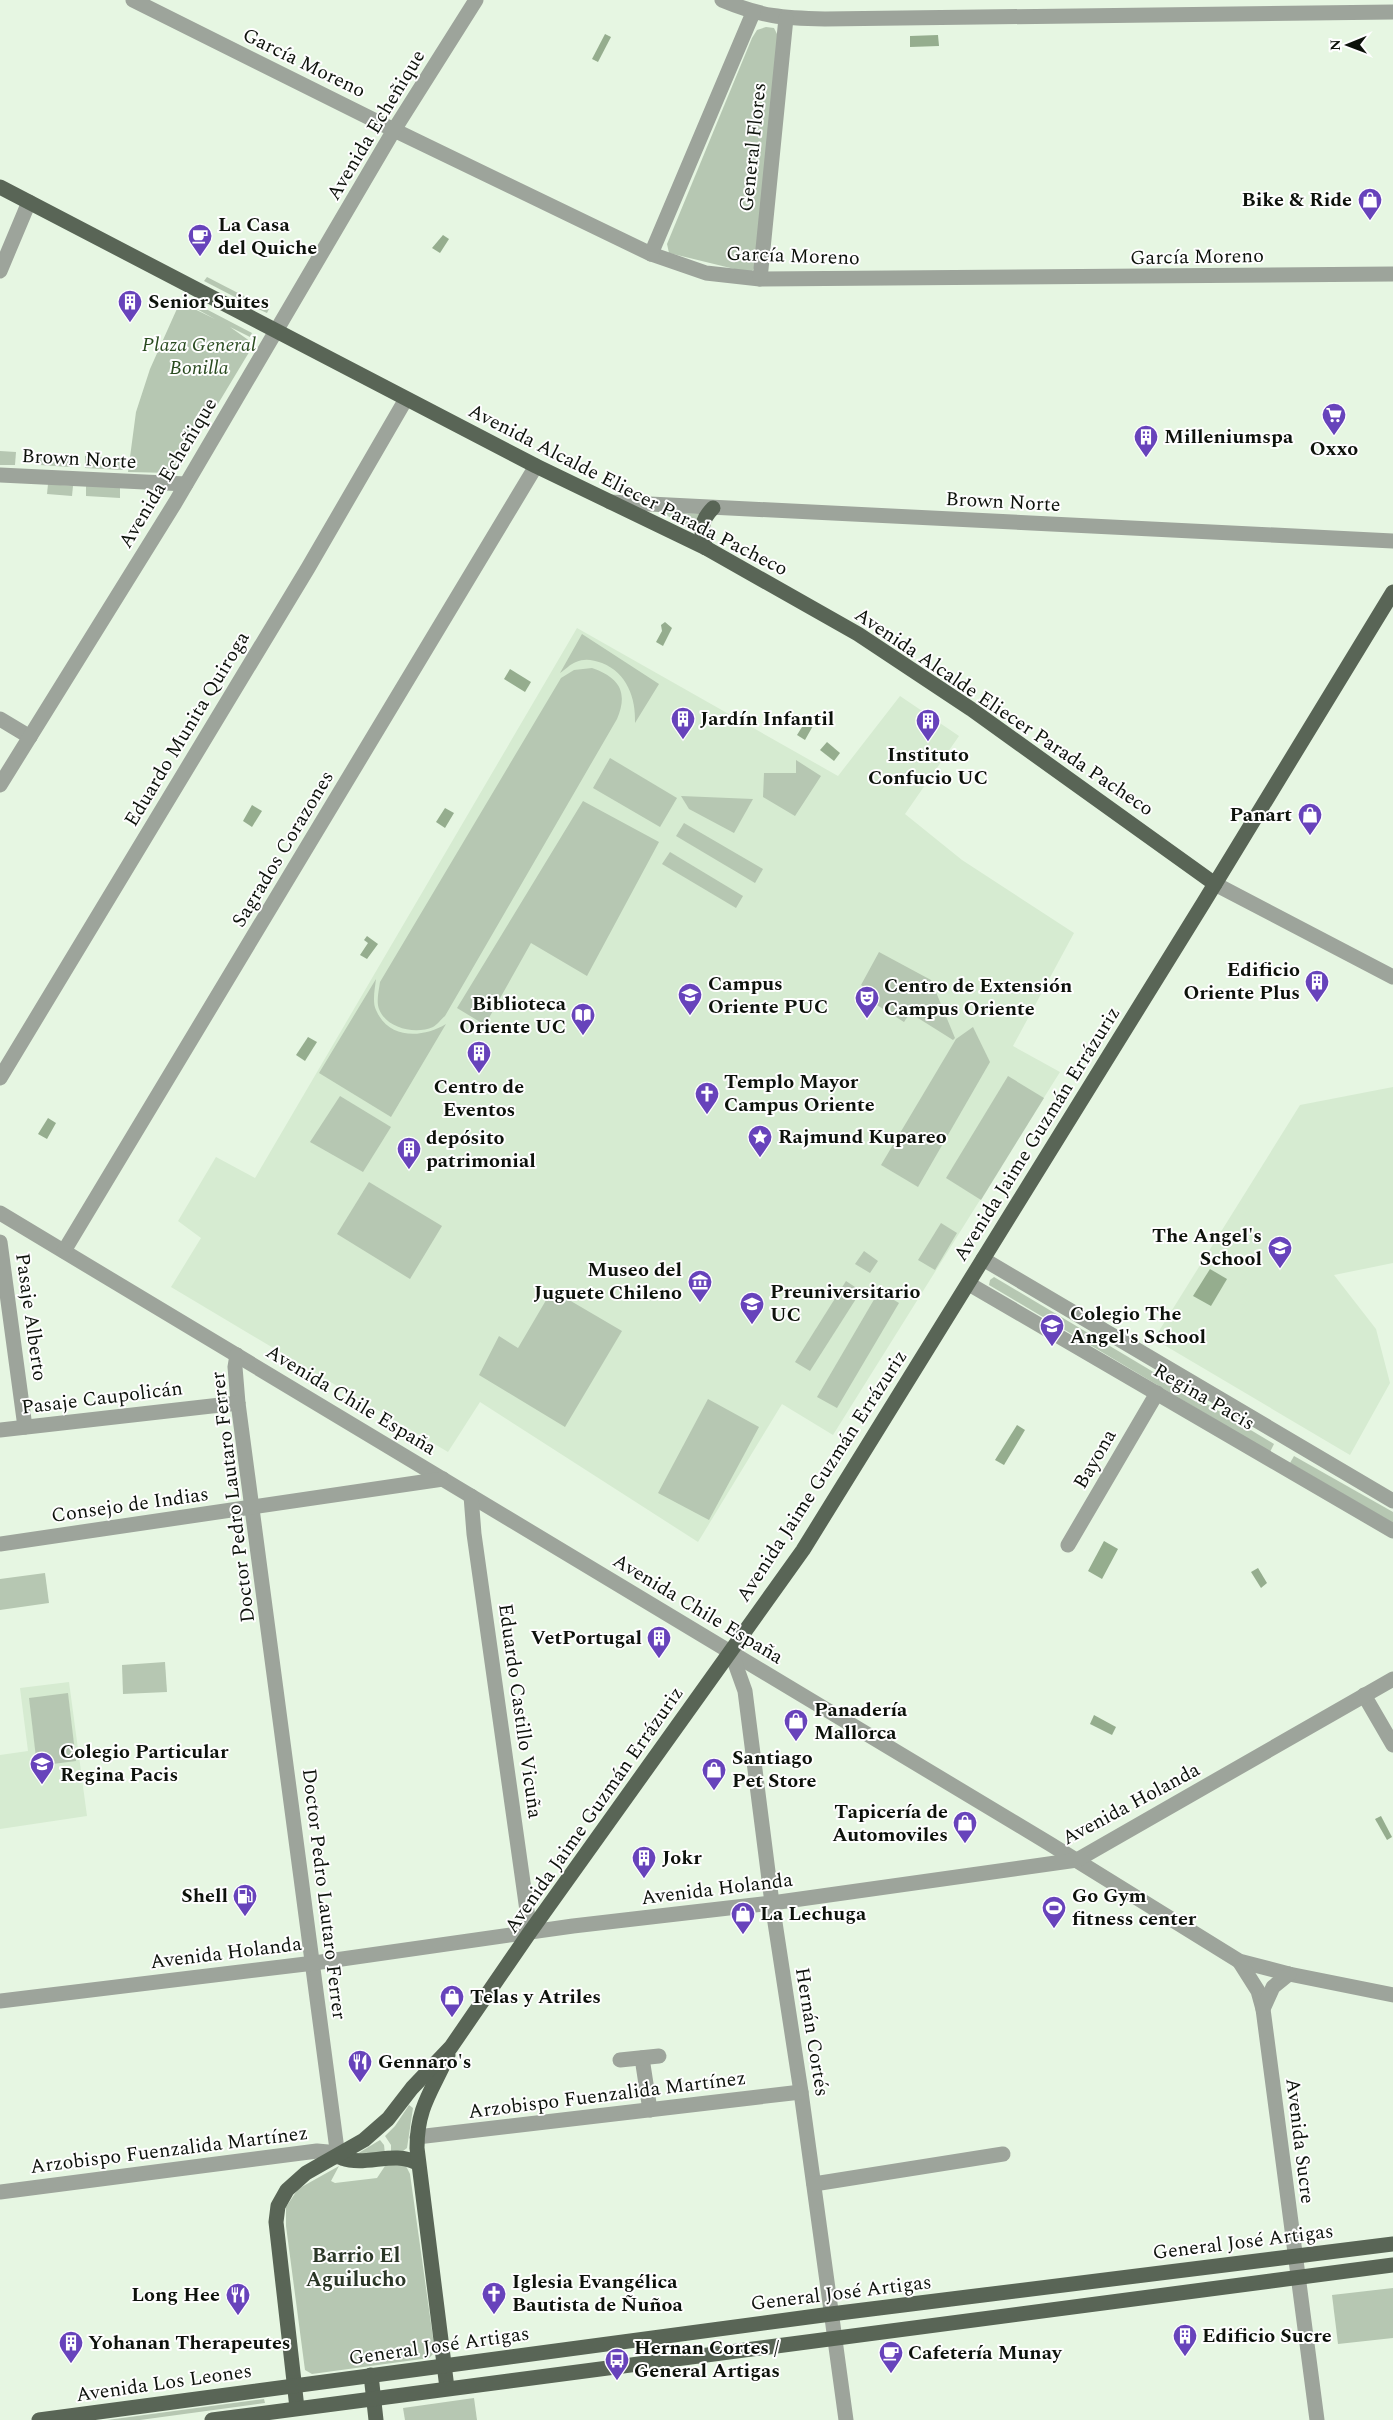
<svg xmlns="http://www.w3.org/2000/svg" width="1393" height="2420" viewBox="0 0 1393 2420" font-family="Spectral,serif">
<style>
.built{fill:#d6ebd1}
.green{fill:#b6c7b2}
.water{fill:#95ad8e}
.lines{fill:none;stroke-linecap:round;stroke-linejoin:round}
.minor{stroke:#9da49b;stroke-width:15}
.major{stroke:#596556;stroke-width:15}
.labels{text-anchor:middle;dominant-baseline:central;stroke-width:4;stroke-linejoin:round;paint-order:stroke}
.street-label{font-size:20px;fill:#0d120b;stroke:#fefefe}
.poi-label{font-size:20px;font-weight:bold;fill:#0d120b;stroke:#fefefe;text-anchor:start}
.park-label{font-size:20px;font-style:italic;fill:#294b1f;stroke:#fefefe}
.neighbourhood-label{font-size:21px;font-weight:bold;fill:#2a3626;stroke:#fefefe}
</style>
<rect width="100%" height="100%" fill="#e6f6e2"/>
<g class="built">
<path d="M577,628l261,148 62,-80 59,40 -54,78 57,46 112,73 -61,113 47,26 -227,363 -51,-31 -84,138 -218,-140 -32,50 -277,-165 30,-49 -23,-17 38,-64 39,21z"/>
<path d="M1393,1087v176l-59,12 42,54 14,54 -40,72 -196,-116 146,-234z"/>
<path d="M69,1682l18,134 -87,13v-74l28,-4 -8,-63z"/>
</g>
<g class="green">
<path d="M766,27l8,1 5,10 -23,227 -5,8 -82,-20 -2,-9 85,-206 5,-8z"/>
<path d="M207,277l62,32 -2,4 -9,-4 -54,-28z"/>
<path d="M183,297l69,36 -2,4 -20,-10 24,17 -74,123 -9,6 -43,-1 8,-60 14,-43 30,-67 35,17 -33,-18z"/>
<path d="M0,451l16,1 -1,13h-15z"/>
<path d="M40,455h30v12l-30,-2z"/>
<path d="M85,456l38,2v12l-38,-2z"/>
<path d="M48,484l25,2 -1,10 -25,-2z"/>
<path d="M86,485l34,2v11l-34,-2z"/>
<path d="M661,512l41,2 -7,18z"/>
<path d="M582,634l77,50 -24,39c1,-25 -8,-50 -33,-60 -9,-3 -17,-5 -26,-1 -6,2 -11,8 -16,11z"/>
<path d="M592,668c26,9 37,23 25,51l-172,297c-4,3 -8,9 -12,11 -18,8 -47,1 -54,-18 -3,-8 0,-19 1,-27l181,-304 13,-8z"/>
<path d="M610,758l67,40 -17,29 -67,-39z"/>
<path d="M796,760l25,16 -26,40 -32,-19 1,-24h32z"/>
<path d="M681,796l72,3 -19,34 -45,-24z"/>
<path d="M583,801l76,41 -72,134 -56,-33 -46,82 -28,-17z"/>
<path d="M684,823l79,46 -8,14 -79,-47z"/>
<path d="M670,852l73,44 -7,12 -74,-44z"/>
<path d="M879,952l52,28 24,58 -2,2 -43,-27 -6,9 -32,-20 4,-8 -15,-9z"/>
<path d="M376,979c-1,9 -4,23 0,31 13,30 47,28 70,14l-55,93 -72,-44z"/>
<path d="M973,1027l17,35 -72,125 -37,-22 75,-126z"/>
<path d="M1008,1076l36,22 -63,102 -35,-22z"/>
<path d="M340,1096l51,31 -28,45 -53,-30z"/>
<path d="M369,1182l73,44 -32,53 -73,-45z"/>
<path d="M941,1223l16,10 -22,37 -17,-10z"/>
<path d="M864,1251l14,10 -8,12 -15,-9z"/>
<path d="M994,1277l280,167 -4,8 -281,-167 1,-5z"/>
<path d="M846,1281l15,10 -51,80 -15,-9z"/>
<path d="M552,1290l70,41 -57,96 -86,-52 20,-39 19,12z"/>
<path d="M879,1291l20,12 -62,105 -20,-11z"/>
<path d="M708,1399l51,28 -50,93 -51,-27z"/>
<path d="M1294,1456l99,56v11l-103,-60z"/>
<path d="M45,1573l4,30 -49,7v-31z"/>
<path d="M165,1662l2,30 -44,2 -1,-29z"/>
<path d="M68,1693l8,68 -39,5 -8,-68z"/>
<path d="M409,2105l4,3 -6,40 -4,3 -12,2v-8l-6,-9 10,-10z"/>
<path d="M380,2140l4,5 1,9h-28z"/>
<path d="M387,2163l19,3 4,8 25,178 -6,6 -117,16 -7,-4 -19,-144v-19l12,-18 41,-23 -8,15 4,2 42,-5z"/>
<path d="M1393,2288v50l-55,6 -6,-49z"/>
<path d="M474,2398l3,22h-72l-2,-12z"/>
<path d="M264,2399l1,4 -125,17h-33z"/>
</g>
<g class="water">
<path d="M605,34l6,3 -13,25 -6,-3z"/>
<path d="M938,35l1,11 -29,1v-11z"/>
<path d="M443,235l6,4 -9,14 -8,-5z"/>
<path d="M665,622l7,6 -9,18 -7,-4 6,-11 -1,-6z"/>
<path d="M510,669l21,13 -6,10 -21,-13z"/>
<path d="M807,719l7,5 -9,16 -8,-5z"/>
<path d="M827,742l13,11 -6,8 -14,-11z"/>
<path d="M252,805l10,6 -10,16 -9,-6z"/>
<path d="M445,808l9,5 -9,15 -9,-6z"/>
<path d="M367,936l11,8 -11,15 -7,-4 8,-12 -4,-3z"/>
<path d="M308,1037l9,5 -12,19 -9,-6z"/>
<path d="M48,1118l8,5 -9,16 -9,-5z"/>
<path d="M1210,1269l17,10 -16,27 -18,-10z"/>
<path d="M1017,1425l8,5 -21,35 -9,-5z"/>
<path d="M1104,1541l14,8 -16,30 -14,-8z"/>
<path d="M1258,1568l9,15 -6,5 -10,-16z"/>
<path d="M1094,1715l22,12 -4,8 -22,-11z"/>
<path d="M1381,1816l11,21 -5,3 -12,-21z"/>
</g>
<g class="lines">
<g class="minor">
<path d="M133,0l261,130 257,124 55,19 54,6 633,-5"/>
<path d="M722,0c41,17 60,18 103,19l568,-7"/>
<path d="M651,254l102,-241"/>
<path d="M0,271l29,-69"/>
<path d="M760,279l26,-261"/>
<path d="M0,475l186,9"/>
<path d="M610,502l783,39"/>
<path d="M0,719l30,18"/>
<path d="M0,785l175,-282 219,-373 82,-130"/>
<path d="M1215,884l178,93"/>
<path d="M0,1078l308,-510 98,-169"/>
<path d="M0,1213l1050,631 189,117 50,13 104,21"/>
<path d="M0,1242l25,185"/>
<path d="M64,1251l472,-785"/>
<path d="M983,1259l410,242"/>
<path d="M969,1284l424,247"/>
<path d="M237,1355l-2,12 3,36 100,754"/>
<path d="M0,1430l238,-27"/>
<path d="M471,1496l3,38 56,398"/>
<path d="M0,1544l443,-65"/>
<path d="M1068,1545l89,-152"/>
<path d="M731,1652l14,39 27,212 29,189 45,328"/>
<path d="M1364,1695l29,50"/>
<path d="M1239,1961l19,30 5,18 54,411"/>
<path d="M0,2001l314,-38 259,-37 199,-23 305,-43 316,-181"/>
<path d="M1263,2009l10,-22 16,-13"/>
<path d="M642,2058l8,52"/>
<path d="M620,2060l39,-4"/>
<path d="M417,2137l384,-45"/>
<path d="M814,2184l189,-30"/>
<path d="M0,2192l317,-41 11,1 14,6"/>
</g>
<g class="major">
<path d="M0,187l536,279 170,82 152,86 113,75 244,175"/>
<path d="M706,548c-7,-15 -5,-28 7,-40"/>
<path d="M342,2158c24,9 52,-8 75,5"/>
<path d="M371,2375l5,45"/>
<path d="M447,2388l-30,-240c0,-41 15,-57 31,-93"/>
<path d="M297,2408l-21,-186 2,-16 9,-16 19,-17 58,-33 24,-21 24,-31 39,-41 79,-115 273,-382 401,-648 189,-310"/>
<path d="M39,2420l792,-106 562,-70"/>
<path d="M212,2420l1181,-155"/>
</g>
</g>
<defs>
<symbol id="shop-pin" viewBox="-11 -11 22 30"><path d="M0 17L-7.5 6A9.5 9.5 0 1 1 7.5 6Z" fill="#6743bb" stroke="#fefefe"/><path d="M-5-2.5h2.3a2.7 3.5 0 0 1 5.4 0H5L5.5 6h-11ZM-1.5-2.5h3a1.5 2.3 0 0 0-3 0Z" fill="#fff"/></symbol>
<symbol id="cafe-pin" viewBox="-11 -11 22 30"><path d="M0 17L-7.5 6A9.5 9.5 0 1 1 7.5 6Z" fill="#6743bb" stroke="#fefefe"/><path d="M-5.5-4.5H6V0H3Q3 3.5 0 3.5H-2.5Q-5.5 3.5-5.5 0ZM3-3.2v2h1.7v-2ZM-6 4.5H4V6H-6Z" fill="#fff"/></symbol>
<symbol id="building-pin" viewBox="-11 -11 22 30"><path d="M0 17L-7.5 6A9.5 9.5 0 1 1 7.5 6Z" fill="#6743bb" stroke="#fefefe"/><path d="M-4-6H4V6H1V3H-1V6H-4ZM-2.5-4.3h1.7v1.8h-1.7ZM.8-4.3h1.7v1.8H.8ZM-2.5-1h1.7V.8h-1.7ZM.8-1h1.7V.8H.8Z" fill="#fff"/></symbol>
<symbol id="supermarket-pin" viewBox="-11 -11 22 30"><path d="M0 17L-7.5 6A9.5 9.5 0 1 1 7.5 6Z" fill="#6743bb" stroke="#fefefe"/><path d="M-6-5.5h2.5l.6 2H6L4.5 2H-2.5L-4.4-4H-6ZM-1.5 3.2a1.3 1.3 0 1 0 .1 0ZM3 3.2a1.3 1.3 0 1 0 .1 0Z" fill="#fff"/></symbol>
<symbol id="university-pin" viewBox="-11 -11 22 30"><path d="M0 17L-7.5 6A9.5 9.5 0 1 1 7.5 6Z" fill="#6743bb" stroke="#fefefe"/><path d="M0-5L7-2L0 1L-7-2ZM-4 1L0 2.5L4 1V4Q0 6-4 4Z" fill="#fff"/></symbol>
<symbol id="theatre-pin" viewBox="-11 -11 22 30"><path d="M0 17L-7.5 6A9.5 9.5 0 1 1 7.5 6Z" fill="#6743bb" stroke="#fefefe"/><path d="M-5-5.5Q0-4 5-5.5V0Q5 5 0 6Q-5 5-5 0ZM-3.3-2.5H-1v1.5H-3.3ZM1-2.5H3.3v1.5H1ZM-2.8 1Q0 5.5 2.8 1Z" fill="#fff"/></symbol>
<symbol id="library-pin" viewBox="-11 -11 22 30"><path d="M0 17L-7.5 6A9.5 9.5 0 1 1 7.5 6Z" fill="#6743bb" stroke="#fefefe"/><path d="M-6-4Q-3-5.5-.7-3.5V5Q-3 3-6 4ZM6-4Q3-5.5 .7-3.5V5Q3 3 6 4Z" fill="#fff"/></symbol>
<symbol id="church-pin" viewBox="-11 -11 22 30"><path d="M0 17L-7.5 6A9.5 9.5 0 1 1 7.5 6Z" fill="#6743bb" stroke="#fefefe"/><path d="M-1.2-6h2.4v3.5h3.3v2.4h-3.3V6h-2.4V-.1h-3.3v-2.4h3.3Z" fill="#fff"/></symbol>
<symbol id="sight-pin" viewBox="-11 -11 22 30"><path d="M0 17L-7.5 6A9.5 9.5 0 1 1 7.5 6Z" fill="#6743bb" stroke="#fefefe"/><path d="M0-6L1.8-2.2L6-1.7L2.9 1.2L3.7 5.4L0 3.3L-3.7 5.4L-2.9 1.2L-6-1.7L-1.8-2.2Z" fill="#fff"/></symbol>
<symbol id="school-pin" viewBox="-11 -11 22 30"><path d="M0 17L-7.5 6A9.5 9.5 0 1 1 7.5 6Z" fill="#6743bb" stroke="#fefefe"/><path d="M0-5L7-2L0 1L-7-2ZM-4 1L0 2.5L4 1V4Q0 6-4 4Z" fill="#fff"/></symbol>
<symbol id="museum-pin" viewBox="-11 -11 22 30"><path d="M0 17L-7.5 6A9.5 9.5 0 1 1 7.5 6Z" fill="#6743bb" stroke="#fefefe"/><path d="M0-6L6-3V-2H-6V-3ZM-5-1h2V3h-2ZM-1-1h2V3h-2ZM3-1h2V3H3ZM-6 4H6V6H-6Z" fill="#fff"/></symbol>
<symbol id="fuel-pin" viewBox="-11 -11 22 30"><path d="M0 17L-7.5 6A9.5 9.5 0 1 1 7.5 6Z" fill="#6743bb" stroke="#fefefe"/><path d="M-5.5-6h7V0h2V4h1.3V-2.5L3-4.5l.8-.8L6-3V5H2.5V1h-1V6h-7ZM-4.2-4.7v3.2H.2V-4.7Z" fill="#fff"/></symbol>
<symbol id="stadium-pin" viewBox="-11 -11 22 30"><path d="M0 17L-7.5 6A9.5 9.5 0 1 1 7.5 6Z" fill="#6743bb" stroke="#fefefe"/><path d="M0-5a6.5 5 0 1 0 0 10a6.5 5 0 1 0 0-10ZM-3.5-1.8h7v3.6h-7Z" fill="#fff"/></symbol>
<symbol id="restaurant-pin" viewBox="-11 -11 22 30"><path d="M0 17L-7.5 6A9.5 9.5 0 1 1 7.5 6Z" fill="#6743bb" stroke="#fefefe"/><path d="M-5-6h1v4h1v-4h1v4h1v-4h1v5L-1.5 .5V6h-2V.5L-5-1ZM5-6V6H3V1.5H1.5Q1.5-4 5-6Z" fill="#fff"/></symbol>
<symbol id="bus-pin" viewBox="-11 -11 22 30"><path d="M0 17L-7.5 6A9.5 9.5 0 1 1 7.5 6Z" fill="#6743bb" stroke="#fefefe"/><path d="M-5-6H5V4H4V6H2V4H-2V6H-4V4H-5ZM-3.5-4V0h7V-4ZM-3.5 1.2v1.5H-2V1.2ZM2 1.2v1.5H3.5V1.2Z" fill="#fff"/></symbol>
</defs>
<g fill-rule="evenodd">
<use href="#shop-pin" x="1356" y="186" width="28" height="38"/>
<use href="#cafe-pin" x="186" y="222" width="28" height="38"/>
<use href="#building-pin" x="116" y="288" width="28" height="38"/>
<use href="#supermarket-pin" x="1320" y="401" width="28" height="38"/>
<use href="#building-pin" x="1132" y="423" width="28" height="38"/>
<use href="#building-pin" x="669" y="705" width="28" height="38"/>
<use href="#building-pin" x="914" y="707" width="28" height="38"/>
<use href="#shop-pin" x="1296" y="801" width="28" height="38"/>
<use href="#building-pin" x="1303" y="968" width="28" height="38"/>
<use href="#university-pin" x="676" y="981" width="28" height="38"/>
<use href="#theatre-pin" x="853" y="984" width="28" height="38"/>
<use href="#library-pin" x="569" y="1001" width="28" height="38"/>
<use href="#building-pin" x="465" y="1039" width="28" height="38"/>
<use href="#church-pin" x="693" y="1080" width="28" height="38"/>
<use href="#sight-pin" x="746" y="1123" width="28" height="38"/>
<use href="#building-pin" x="395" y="1135" width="28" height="38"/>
<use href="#school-pin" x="1266" y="1234" width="28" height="38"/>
<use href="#museum-pin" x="686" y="1268" width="28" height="38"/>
<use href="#university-pin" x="738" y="1290" width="28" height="38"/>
<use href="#school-pin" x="1038" y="1312" width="28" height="38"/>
<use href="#building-pin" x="645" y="1624" width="28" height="38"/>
<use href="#shop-pin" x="782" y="1707" width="28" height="38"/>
<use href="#school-pin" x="28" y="1750" width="28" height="38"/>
<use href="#shop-pin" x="700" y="1756" width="28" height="38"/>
<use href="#shop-pin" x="951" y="1809" width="28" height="38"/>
<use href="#building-pin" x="630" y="1844" width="28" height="38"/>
<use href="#fuel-pin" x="231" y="1882" width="28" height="38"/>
<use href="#stadium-pin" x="1040" y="1894" width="28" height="38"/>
<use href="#shop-pin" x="729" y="1900" width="28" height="38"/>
<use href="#shop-pin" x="438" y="1983" width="28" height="38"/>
<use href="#restaurant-pin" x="346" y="2048" width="28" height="38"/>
<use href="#church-pin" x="480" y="2280" width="28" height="38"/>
<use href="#restaurant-pin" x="224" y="2281" width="28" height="38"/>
<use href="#building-pin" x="1171" y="2322" width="28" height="38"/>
<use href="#building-pin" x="57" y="2329" width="28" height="38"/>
<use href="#cafe-pin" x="877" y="2339" width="28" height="38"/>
<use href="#bus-pin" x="603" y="2346" width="28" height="38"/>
</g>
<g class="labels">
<g class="street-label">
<text transform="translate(304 63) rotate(26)">García Moreno</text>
<text transform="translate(376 125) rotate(-59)">Avenida Echeñique</text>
<text transform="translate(753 147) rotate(-84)">General Flores</text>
<text transform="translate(793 256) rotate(2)">García Moreno</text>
<text transform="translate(1197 257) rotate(-1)">García Moreno</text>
<text transform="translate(79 459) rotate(3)">Brown Norte</text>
<text transform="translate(168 473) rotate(-59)">Avenida Echeñique</text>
<text transform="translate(628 490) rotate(27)">Avenida Alcalde Eliecer Parada Pacheco</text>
<text transform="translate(1003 502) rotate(3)">Brown Norte</text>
<text transform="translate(1004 712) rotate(34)">Avenida Alcalde Eliecer Parada Pacheco</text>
<text transform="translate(187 729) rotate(-59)">Eduardo Munita Quiroga</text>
<text transform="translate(283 849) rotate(-59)">Sagrados Corazones</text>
<text transform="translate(1037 1134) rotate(-58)">Avenida Jaime Guzmán Errázuriz</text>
<text transform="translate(31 1317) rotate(82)">Pasaje Alberto</text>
<text transform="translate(1204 1397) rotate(30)">Regina Pacis</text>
<text transform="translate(102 1398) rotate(-7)">Pasaje Caupolicán</text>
<text transform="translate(351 1400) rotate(31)">Avenida Chile España</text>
<text transform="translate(1095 1459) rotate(-60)">Bayona</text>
<text transform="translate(822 1476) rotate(-57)">Avenida Jaime Guzmán Errázuriz</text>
<text transform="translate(233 1497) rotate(-97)">Doctor Pedro Lautaro Ferrer</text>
<text transform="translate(130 1505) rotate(-8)">Consejo de Indias</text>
<text transform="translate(698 1609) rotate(31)">Avenida Chile España</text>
<text transform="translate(520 1711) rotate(82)">Eduardo Castillo Vicuña</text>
<text transform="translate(1131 1804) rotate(-28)">Avenida Holanda</text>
<text transform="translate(594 1810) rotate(-55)">Avenida Jaime Guzmán Errázuriz</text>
<text transform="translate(717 1889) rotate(-7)">Avenida Holanda</text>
<text transform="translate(324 1894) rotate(83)">Doctor Pedro Lautaro Ferrer</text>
<text transform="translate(226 1953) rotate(-7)">Avenida Holanda</text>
<text transform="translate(812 2032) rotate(81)">Hernán Cortés</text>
<text transform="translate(607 2095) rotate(-7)">Arzobispo Fuenzalida Martínez</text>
<text transform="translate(1300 2141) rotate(83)">Avenida Sucre</text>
<text transform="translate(169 2150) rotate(-7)">Arzobispo Fuenzalida Martínez</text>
<text transform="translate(1243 2242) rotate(-7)">General José Artigas</text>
<text transform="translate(841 2293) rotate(-7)">General José Artigas</text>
<text transform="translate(439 2346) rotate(-8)">General José Artigas</text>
<text transform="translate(164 2383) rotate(-8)">Avenida Los Leones</text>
</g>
<g class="poi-label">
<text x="1352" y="200" text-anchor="end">Bike &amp; Ride</text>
<text x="218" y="225">La Casa<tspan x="218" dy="23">del Quiche</tspan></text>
<text x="148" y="302">Senior Suites</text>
<text x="1164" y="437">Milleniumspa</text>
<text x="1334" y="449" text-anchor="middle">Oxxo</text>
<text x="700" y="719">Jardín Infantil</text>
<text x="928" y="755" text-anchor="middle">Instituto<tspan x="928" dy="23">Confucio UC</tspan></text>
<text x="1292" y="815" text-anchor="end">Panart</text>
<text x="1300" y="970" text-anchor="end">Edificio<tspan x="1300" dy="23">Oriente Plus</tspan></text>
<text x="708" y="984">Campus<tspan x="708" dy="23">Oriente PUC</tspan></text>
<text x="884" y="986">Centro de Extensión<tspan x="884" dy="23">Campus Oriente</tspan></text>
<text x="566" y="1004" text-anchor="end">Biblioteca<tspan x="566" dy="23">Oriente UC</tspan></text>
<text x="724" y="1082">Templo Mayor<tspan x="724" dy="23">Campus Oriente</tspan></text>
<text x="479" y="1087" text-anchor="middle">Centro de<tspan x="479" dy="23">Eventos</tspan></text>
<text x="778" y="1137">Rajmund Kupareo</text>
<text x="426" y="1138">depósito<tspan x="426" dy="23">patrimonial</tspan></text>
<text x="1262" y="1236" text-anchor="end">The Angel's<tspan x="1262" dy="23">School</tspan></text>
<text x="682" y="1270" text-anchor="end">Museo del<tspan x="682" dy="23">Juguete Chileno</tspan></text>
<text x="770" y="1292">Preuniversitario<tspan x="770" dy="23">UC</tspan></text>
<text x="1070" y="1314">Colegio The<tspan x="1070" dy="23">Angel's School</tspan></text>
<text x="642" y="1638" text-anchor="end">VetPortugal</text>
<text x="814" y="1710">Panadería<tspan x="814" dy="23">Mallorca</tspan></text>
<text x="60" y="1752">Colegio Particular<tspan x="60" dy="23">Regina Pacis</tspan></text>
<text x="732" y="1758">Santiago<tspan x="732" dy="23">Pet Store</tspan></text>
<text x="948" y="1812" text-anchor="end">Tapicería de<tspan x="948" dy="23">Automoviles</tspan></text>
<text x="662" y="1858">Jokr</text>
<text x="228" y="1896" text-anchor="end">Shell</text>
<text x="1072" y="1896">Go Gym<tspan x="1072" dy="23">fitness center</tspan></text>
<text x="760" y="1914">La Lechuga</text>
<text x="470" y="1997">Telas y Atriles</text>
<text x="378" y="2062">Gennaro's</text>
<text x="512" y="2282">Iglesia Evangélica<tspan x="512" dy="23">Bautista de Ñuñoa</tspan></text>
<text x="220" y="2295" text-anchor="end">Long Hee</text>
<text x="1202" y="2336">Edificio Sucre</text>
<text x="88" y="2343">Yohanan Therapeutes</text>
<text x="634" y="2348">Hernan Cortes /<tspan x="634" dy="23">General Artigas</tspan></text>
<text x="908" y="2353">Cafetería Munay</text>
</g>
<g class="park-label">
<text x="199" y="345">Plaza General<tspan x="199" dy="23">Bonilla</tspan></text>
</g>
<g class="neighbourhood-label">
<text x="356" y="2256">Barrio El<tspan x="356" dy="24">Aguilucho</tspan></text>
</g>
</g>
<g transform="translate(1348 45) rotate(269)" stroke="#fefefe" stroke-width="4" paint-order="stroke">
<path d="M0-4L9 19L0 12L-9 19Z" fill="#0d120b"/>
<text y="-8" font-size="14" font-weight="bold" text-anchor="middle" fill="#0d120b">N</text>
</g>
</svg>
